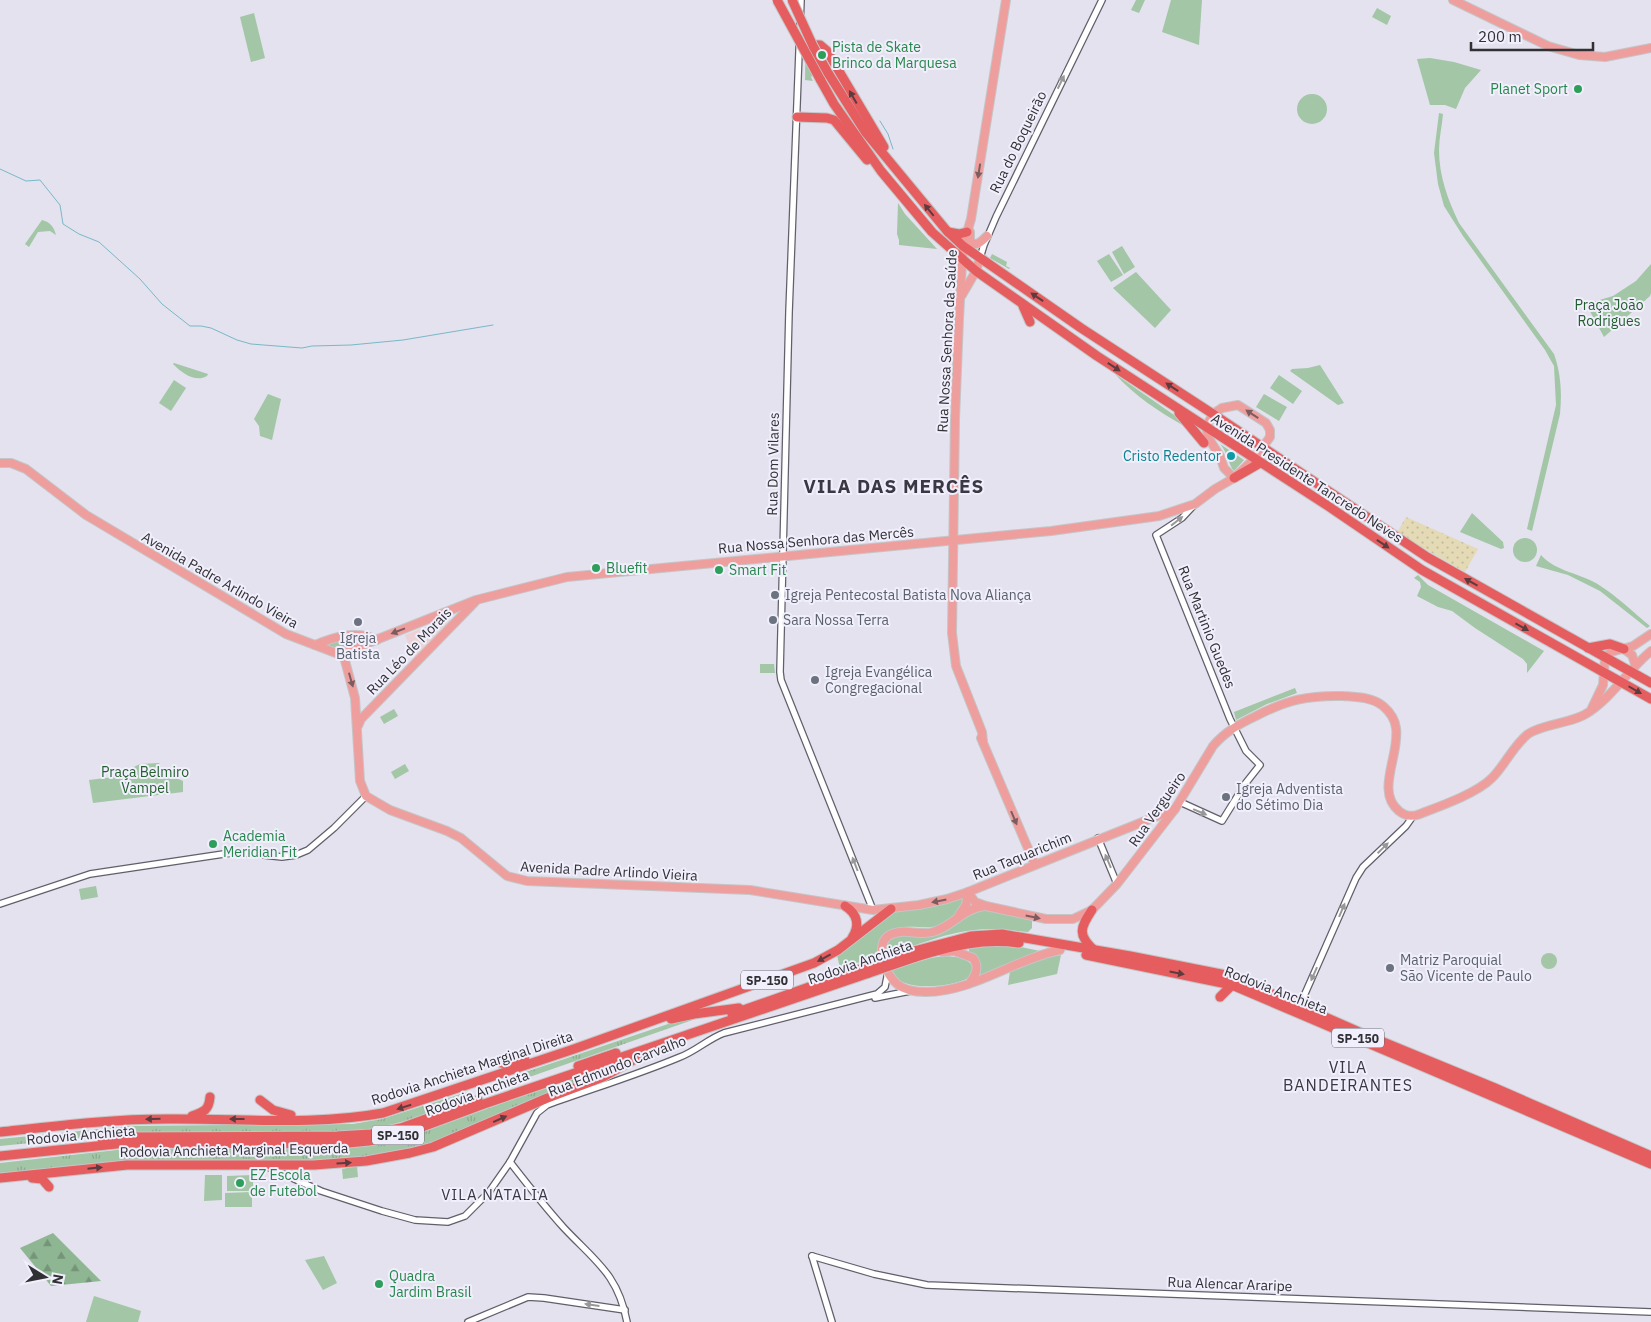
<svg xmlns="http://www.w3.org/2000/svg" width="1651" height="1322" viewBox="0 0 1651 1322" font-family="'IBM Plex Sans',sans-serif">
<style>
.medical{fill:#ecd2d6}
.grass{fill:url(#grass-tufts)}
.forest{fill:url(#forest-firs)}
.sand{fill:url(#sand-dots)}
.park{fill:#a2c6a6}
.lines{fill:none;stroke-linecap:round;stroke-linejoin:round}
.stream{stroke:#79b8c8;stroke-width:1}
.minor-casing{stroke:#605f6a;stroke-width:8}
.major-casing{stroke:#c5c5c6;stroke-width:10}
.highway-casing{stroke:#c5c5c6;stroke-width:11}
.minor{stroke:#fff;stroke-width:5.5}
.major{stroke:#ef9e9e;stroke-width:8}
.highway{stroke:#e55d5e;stroke-width:9}
.highway-bridge-casing{stroke:#c5c5c6;stroke-width:11;stroke-linecap:butt}
.highway-bridge{stroke:#e55d5e;stroke-width:9}
.oneway{fill:#98989a}
.oneway2{fill:#5e3b3f}
.oneway3{fill:#7d5c5f}
.leisure-dot{fill:#2e9e5b;stroke:#f0effb;stroke-width:2}
.culture-dot{fill:#0f9aa8;stroke:#f0effb;stroke-width:2}
.worship-dot{fill:#6b7280;stroke:#f0effb;stroke-width:2}
.labels{text-anchor:middle;dominant-baseline:central;stroke-width:4;stroke-linejoin:round;paint-order:stroke}
.shield{fill:#f0effb;stroke:#6a6970;stroke-width:1}
.shield-label{font-size:12px;font-weight:bold;fill:#313035}
.leisure-label{font-size:14px;fill:#27864d;stroke:#f0effb;text-anchor:start}
.street-label{font-size:14px;fill:#313035;stroke:#f0effb}
.park-label{font-size:14px;fill:#235e2f;stroke:#f0effb}
.culture-label{font-size:14px;fill:#0d838f;stroke:#f0effb;text-anchor:end}
.worship-label{font-size:14px;fill:#5b616d;stroke:#f0effb;text-anchor:start}
.neighbourhood-label{font-size:15px;letter-spacing:1px;fill:#3a3943;stroke:#f0effb}
.quarter-label{font-size:16px;letter-spacing:1px;fill:#3a3943;stroke:#f0effb}
.district-label{font-size:19px;font-weight:bold;letter-spacing:1px;fill:#3a3943;stroke:#f0effb}
</style>
<defs>
<pattern id="grass-tufts" width="24" height="20" patternUnits="userSpaceOnUse" patternTransform="scale(1.25)"><rect width="24" height="20" fill="#a2c6a6"/><path d="M3 7l-1-3M5 7V3M7 7l1-3M15 17l-1-3M17 17v-4M19 17l1-3" fill="none" stroke="#8caa90"/></pattern>
<pattern id="forest-firs" width="22" height="20" patternUnits="userSpaceOnUse" patternTransform="scale(1.25)"><rect width="22" height="20" fill="#8eb692"/><path d="M5 1l3.5 6h-7zM16 11l3.5 6h-7z" fill="#759478"/></pattern>
<pattern id="sand-dots" width="8" height="8" patternUnits="userSpaceOnUse" patternTransform="scale(1.25)"><rect width="8" height="8" fill="#e4dab5"/><path d="M2 2h.1M6 6h.1" fill="none" stroke="#c4bb9c" stroke-width="1.8" stroke-linecap="round"/></pattern>
</defs>
<rect width="100%" height="100%" fill="#e3e2ee"/>
<path class="medical" d="M449,618l2,4 -37,36 -9,-23z"/>
<g class="grass">
<path d="M704,1016l-203,71 -2,-6 181,-61z"/>
<path d="M608,1065l-2,8 -175,71 -63,13 -30,3 -177,1 -161,15v-13l126,-14h197l53,-4 44,-12z"/>
<path d="M467,1092l-1,2 -31,17 -30,10 -34,9 -29,3 -58,-1 -173,3 -111,11v-7l130,-13 223,-2 29,-5z"/>
</g>
<path class="forest" d="M53,1233l48,48 -50,5 -31,-38z"/>
<path class="sand" d="M1406,517l72,32 -13,23 -68,-39z"/>
<g class="park">
<path d="M1136,0h9l-6,13 -8,-3z"/>
<path d="M1171,0h31l-3,45 -37,-13z"/>
<path d="M1377,8l14,8 -4,9 -15,-8z"/>
<path d="M254,13l11,45 -14,4 -11,-45z"/>
<path d="M812,51l10,3 6,8 -17,15 2,4 -8,-1c1,-10 -2,-22 7,-29z"/>
<path d="M1430,58l24,4 27,8 -16,18 -9,21 -11,-4h-15l-13,-46z"/>
<circle cx="1312" cy="109" r="15"/>
<path d="M1439,113l4,1c-1,12 -4,24 -4,36 0,26 9,50 20,73l95,131c7,20 8,39 6,60l-28,117 -5,-2 29,-124 -2,-39 -9,-16 -82,-114 -19,-30 -6,-22 -4,-31z"/>
<path d="M898,203l7,11 32,35 -38,-4v-5l-2,-6z"/>
<path d="M42,220c8,2 12,7 14,15l-6,-4 -12,1 -9,15 -4,-3z"/>
<path d="M1122,246l13,21 -11,7 -12,-22z"/>
<path d="M992,254l15,8 -1,4 4,2 -1,1 -19,-11z"/>
<path d="M1109,254l14,21 -12,7 -14,-21z"/>
<path d="M1651,264v29l-1,3 -46,41 -18,-33 27,-8 23,-15z"/>
<path d="M1136,272l35,38 -16,18 -42,-40z"/>
<path d="M174,363l34,11 -1,2c-12,7 -25,-3 -34,-12z"/>
<path d="M1320,365l24,38 -6,2 -48,-34 2,-2 16,-1z"/>
<path d="M1115,374l59,41 10,11c-26,-15 -49,-30 -69,-52z"/>
<path d="M1279,375l23,16 -9,13 -23,-16z"/>
<path d="M174,380l12,8 -15,23 -12,-8z"/>
<path d="M268,394l13,5 -9,41 -12,-4 -1,-10 -5,-7z"/>
<path d="M1264,394l23,13 -8,14 -23,-14z"/>
<path d="M1220,444l24,16 -10,11c-5,-5 -6,-18 -14,-27z"/>
<path d="M1472,513l31,29 1,6 -3,1 -41,-17z"/>
<circle cx="1525" cy="550" r="12"/>
<path d="M1541,555c15,17 40,18 58,30 18,11 35,28 51,41l-3,2 -47,-37 -32,-16 -32,-9z"/>
<path d="M1418,575l10,10 116,66 -17,22v-9l-4,-5 -48,-31 -23,-17 -14,-4 -21,-11 4,-9 -1,-5 -6,-4z"/>
<path d="M347,639h22c-16,6 -28,13 -44,6z"/>
<path d="M760,664h14l1,9h-15z"/>
<path d="M1295,688l2,5 -30,11 -31,16 -2,-8z"/>
<path d="M394,709l4,7 -14,8 -4,-7z"/>
<path d="M159,763l6,10 18,8v11l-90,11 -4,-23 24,-3 27,-13z"/>
<path d="M405,764l4,7 -14,8 -4,-7z"/>
<path d="M96,886l2,11 -17,3 -2,-11z"/>
<path d="M965,898c-1,14 -20,28 -34,29 -10,1 -22,-2 -32,1 -4,0 -8,3 -11,4l-8,24 -40,12 -3,-13 14,-10 40,-34 23,-2z"/>
<path d="M981,909h10l37,9 4,3v7l-4,4c-11,-1 -23,-3 -35,-3 -36,-1 -71,14 -105,26l-2,-7 4,-9 14,-4h30l24,-16z"/>
<path d="M1011,945l29,6 -61,26c2,-13 0,-17 -10,-25v-6z"/>
<circle cx="1549" cy="961" r="8"/>
<path d="M1061,955l-4,19 -49,11 2,-14 34,-14h6z"/>
<path d="M944,956c12,1 22,1 30,11v7c-13,12 -49,15 -66,10 -8,-2 -14,-7 -18,-14l41,-12z"/>
<path d="M357,1166l1,11 -15,2 -1,-10z"/>
<path d="M205,1175h17v25l-18,1z"/>
<path d="M253,1175v16h-26v-15z"/>
<path d="M252,1192v15h-27v-14z"/>
<path d="M324,1256l13,27 -14,7 -18,-30z"/>
<path d="M94,1296l47,15 -3,11h-52z"/>
</g>
<g class="lines">
<g class="stream">
<path d="M880,121l8,13 5,15"/>
<path d="M0,169l26,12 14,-1 20,25 3,19 16,10 20,8 41,37 22,25 28,22h11l10,2 26,12 14,4 51,4 10,-2 39,-1 52,-5 90,-15"/>
</g>
<defs>
<g id="minor">
<path d="M801,0l-12,312 -9,360 1,8 92,230"/>
<path d="M980,258l4,-13 12,-28 106,-217"/>
<path d="M1180,802l42,19 23,-37 15,-19 -14,-14 -16,-32 -74,-184 26,-17 13,-14"/>
<path d="M1098,838l19,46"/>
<path d="M0,904l90,-30 147,-22 45,5 14,-2 12,-5 26,-22 32,-32"/>
<path d="M875,998l35,-7"/>
<path d="M1300,1005l56,-127 7,-11 43,-41 5,-7"/>
<path d="M510,1162c17,22 35,45 54,66 31,33 54,46 63,94"/>
<path d="M268,1167l53,24 61,20 33,9 33,2 17,-6 24,-24 21,-30 27,-49 10,-8c44,-16 90,-30 133,-48 16,-6 28,-18 44,-24l153,-39 8,-7 3,-15"/>
<path d="M812,1256l62,18 53,11 724,27"/>
<path d="M812,1256l20,66"/>
<path d="M468,1322l60,-25 16,1 81,12"/>
</g>
<g id="major">
<path d="M1453,0l95,46 31,9 26,2 46,-9"/>
<path d="M970,232v10c7,5 12,-1 17,-6"/>
<path d="M962,295l14,-24 4,-13"/>
<path d="M0,463h11l15,6 60,46 200,119 55,21 3,2 11,41 5,83 6,15 24,14 57,21 14,7 46,38 20,5 223,9 123,20 46,-5 28,-6 21,-7 207,-83"/>
<path d="M315,645c19,-8 41,-15 62,-5"/>
<path d="M1624,649l8,6 3,9"/>
<path d="M337,652l11,-1 128,-51 91,-23 484,-46 108,-15 36,-12 20,-15 19,-11 20,-19 16,-22v-7l-4,-7 -28,-18 -16,3 -9,6 -7,13 3,12 11,17 4,12 10,10"/>
<path d="M1592,708l11,-23 2,-27 6,-6 22,-6 18,-12"/>
<path d="M358,726l3,-7 114,-117"/>
<path d="M981,738l54,127"/>
<path d="M983,742l-1,-10 -26,-66 -4,-33 3,-214 4,-100 4,-73 8,-27 35,-219"/>
<path d="M968,892l7,10 11,4 60,13h27l19,-9 25,-26 58,-75 38,-63c12,-14 26,-22 43,-30 31,-16 52,-21 87,-20 13,1 29,1 40,10 7,6 12,14 13,22 4,27 -21,64 3,83 6,5 11,6 18,4 21,-8 59,-21 75,-37 13,-13 21,-32 36,-44 16,-11 44,-10 61,-22 24,-16 40,-43 62,-61"/>
<path d="M984,906c-22,3 -32,21 -51,26 -14,4 -31,-5 -45,4 -13,10 -2,39 9,48 7,6 20,8 29,8 46,0 89,-33 134,-42"/>
<path d="M959,915l7,-10 2,-13"/>
<path d="M942,952l12,-1 19,7c6,8 4,15 -2,23"/>
</g>
<g id="highway">
<path d="M806,45h14l7,6 57,96"/>
<path d="M828,73l38,60 81,98 16,15 118,82 132,86 214,143 224,126"/>
<path d="M820,79l14,25 47,67 51,61 44,39 121,85 231,150 94,64 229,129"/>
<path d="M797,117l30,1 7,2 33,40"/>
<path d="M948,232l11,2 8,-2"/>
<path d="M1023,306l7,16"/>
<path d="M1179,413l25,30"/>
<path d="M1234,478l26,-15"/>
<path d="M1588,648l22,-4 14,5"/>
<path d="M845,906c13,8 15,20 7,32"/>
<path d="M1092,910c-12,18 -15,25 3,41"/>
<path d="M914,951l57,-15 31,-2 128,22 101,20 133,58 131,54 156,68"/>
<path d="M1086,955l146,30 419,179"/>
<path d="M916,957c34,-11 68,-19 103,-14"/>
<path d="M1220,997l12,-12"/>
<path d="M732,1014l134,-47"/>
<path d="M671,1019l23,-5 45,-6"/>
<path d="M501,1063l8,2 16,-5"/>
<path d="M578,1066l38,-13"/>
<path d="M260,1100l13,10 18,5"/>
<path d="M192,1116c12,-4 17,-6 18,-19"/>
<path d="M0,1132c55,-6 111,-13 167,-13 71,-1 146,7 216,-6l191,-64 240,-86 24,-13 53,-41"/>
<path d="M102,1139l21,-2 214,-1 34,-2 30,-6 77,-28"/>
<path d="M0,1156l126,-13 212,1 31,-3 34,-7 81,-30 385,-131"/>
<path d="M0,1178l127,-13h187l52,-4 44,-8 23,-6 112,-48 58,-22 41,-23"/>
<path d="M32,1178l10,1 7,8"/>
</g>
</defs>
<use href="#minor" class="minor-casing"/>
<use href="#major" class="major-casing"/>
<use href="#highway" class="highway-casing"/>
<use href="#minor" class="minor"/>
<use href="#major" class="major"/>
<use href="#highway" class="highway"/>
<defs>
<g id="highway-bridge">
<path d="M777,0l43,79"/>
<path d="M792,0l21,46 15,27"/>
<path d="M866,967l48,-16"/>
<path d="M869,973l47,-16"/>
</g>
</defs>
<use href="#highway-bridge" class="highway-bridge-casing"/>
<use href="#highway-bridge" class="highway-bridge"/>
</g>
<defs><path id="oneway-solid" d="M-6-.8H1V-3.2L6.5 0L1 3.2V.8H-6Z" transform="scale(1.25)"/></defs>
<g class="oneway">
<use href="#oneway-solid" transform="translate(1061 82) rotate(-64)"/>
<use href="#oneway-solid" transform="translate(1177 521) rotate(-38)"/>
<use href="#oneway-solid" transform="translate(1200 812) rotate(23)"/>
<use href="#oneway-solid" transform="translate(1383 848) rotate(-44)"/>
<use href="#oneway-solid" transform="translate(1108 861) rotate(-113)"/>
<use href="#oneway-solid" transform="translate(855 864) rotate(-111)"/>
<use href="#oneway-solid" transform="translate(1342 910) rotate(-67)"/>
<use href="#oneway-solid" transform="translate(1314 974) rotate(114)"/>
<use href="#oneway-solid" transform="translate(592 1305) rotate(-172)"/>
</g>
<g class="oneway2">
<use href="#oneway-solid" transform="translate(853 97) rotate(-120)"/>
<use href="#oneway-solid" transform="translate(929 210) rotate(-129)"/>
<use href="#oneway-solid" transform="translate(1037 297) rotate(-146)"/>
<use href="#oneway-solid" transform="translate(1114 367) rotate(33)"/>
<use href="#oneway-solid" transform="translate(1172 387) rotate(-147)"/>
<use href="#oneway-solid" transform="translate(1383 544) rotate(34)"/>
<use href="#oneway-solid" transform="translate(1471 582) rotate(-151)"/>
<use href="#oneway-solid" transform="translate(1522 627) rotate(29)"/>
<use href="#oneway-solid" transform="translate(1635 690) rotate(30)"/>
<use href="#oneway-solid" transform="translate(824 958) rotate(152)"/>
<use href="#oneway-solid" transform="translate(1177 973) rotate(11)"/>
<use href="#oneway-solid" transform="translate(404 1107) rotate(163)"/>
<use href="#oneway-solid" transform="translate(153 1119) rotate(178)"/>
<use href="#oneway-solid" transform="translate(237 1119) rotate(-180)"/>
<use href="#oneway-solid" transform="translate(500 1119) rotate(-24)"/>
<use href="#oneway-solid" transform="translate(344 1163) rotate(-4)"/>
<use href="#oneway-solid" transform="translate(95 1168) rotate(-6)"/>
</g>
<g class="oneway3">
<use href="#oneway-solid" transform="translate(979 171) rotate(99)"/>
<use href="#oneway-solid" transform="translate(1252 414) rotate(-147)"/>
<use href="#oneway-solid" transform="translate(398 631) rotate(159)"/>
<use href="#oneway-solid" transform="translate(351 680) rotate(74)"/>
<use href="#oneway-solid" transform="translate(1014 818) rotate(67)"/>
<use href="#oneway-solid" transform="translate(939 901) rotate(169)"/>
<use href="#oneway-solid" transform="translate(1033 917) rotate(12)"/>
</g>
<g class="leisure-dot">
<circle cx="822" cy="55" r="5"/>
<circle cx="1578" cy="89" r="5"/>
<circle cx="596" cy="568" r="5"/>
<circle cx="719" cy="570" r="5"/>
<circle cx="213" cy="844" r="5"/>
<circle cx="240" cy="1183" r="5"/>
<circle cx="379" cy="1284" r="5"/>
</g>
<circle class="culture-dot" cx="1231" cy="456" r="5"/>
<g class="worship-dot">
<circle cx="775" cy="595" r="5"/>
<circle cx="773" cy="620" r="5"/>
<circle cx="358" cy="622" r="5"/>
<circle cx="815" cy="680" r="5"/>
<circle cx="1226" cy="797" r="5"/>
<circle cx="1390" cy="968" r="5"/>
</g>
<g class="labels">
<g class="shield">
<rect x="741" y="970.5" width="52" height="19" rx="4"/>
<rect x="1332" y="1028.5" width="52" height="19" rx="4"/>
<rect x="372" y="1125.5" width="52" height="19" rx="4"/>
</g>
<g class="shield-label">
<text x="767" y="980">SP-150</text>
<text x="1358" y="1038">SP-150</text>
<text x="398" y="1135">SP-150</text>
</g>
<g class="leisure-label">
<text x="832" y="47">Pista de Skate<tspan x="832" dy="16">Brinco da Marquesa</tspan></text>
<text x="1568" y="89" text-anchor="end">Planet Sport</text>
<text x="606" y="568">Bluefit</text>
<text x="729" y="570">Smart Fit</text>
<text x="223" y="836">Academia<tspan x="223" dy="16">Meridian Fit</tspan></text>
<text x="250" y="1175">EZ Escola<tspan x="250" dy="16">de Futebol</tspan></text>
<text x="389" y="1276">Quadra<tspan x="389" dy="16">Jardim Brasil</tspan></text>
</g>
<g class="street-label">
<text transform="translate(1018 142) rotate(-64)">Rua do Boqueirão</text>
<text transform="translate(947 341) rotate(-87)">Rua Nossa Senhora da Saúde</text>
<text transform="translate(773 464) rotate(-89)">Rua Dom Vilares</text>
<text transform="translate(1307 478) rotate(33)">Avenida Presidente Tancredo Neves</text>
<text transform="translate(816 540) rotate(-5)">Rua Nossa Senhora das Mercês</text>
<text transform="translate(220 580) rotate(30)">Avenida Padre Arlindo Vieira</text>
<text transform="translate(1207 627) rotate(68)">Rua Martinio Guedes</text>
<text transform="translate(409 651) rotate(-46)">Rua Léo de Morais</text>
<text transform="translate(1157 809) rotate(-55)">Rua Vergueiro</text>
<text transform="translate(1022 856) rotate(-22)">Rua Taquarichim</text>
<text transform="translate(609 871) rotate(3)">Avenida Padre Arlindo Vieira</text>
<text transform="translate(860 962) rotate(-19)">Rodovia Anchieta</text>
<text transform="translate(1276 990) rotate(21)">Rodovia Anchieta</text>
<text transform="translate(617 1066) rotate(-21)">Rua Edmundo Carvalho</text>
<text transform="translate(472 1068) rotate(-18)">Rodovia Anchieta Marginal Direita</text>
<text transform="translate(477 1093) rotate(-20)">Rodovia Anchieta</text>
<text transform="translate(81 1135) rotate(-5)">Rodovia Anchieta</text>
<text transform="translate(234 1150) rotate(-1)">Rodovia Anchieta Marginal Esquerda</text>
<text transform="translate(1230 1284) rotate(2)">Rua Alencar Araripe</text>
</g>
<g class="park-label">
<text x="1609" y="305">Praça João<tspan x="1609" dy="16">Rodrigues</tspan></text>
<text x="145" y="772">Praça Belmiro<tspan x="145" dy="16">Vampel</tspan></text>
</g>
<g class="culture-label">
<text x="1221" y="456">Cristo Redentor</text>
</g>
<g class="worship-label">
<text x="785" y="595">Igreja Pentecostal Batista Nova Aliança</text>
<text x="783" y="620">Sara Nossa Terra</text>
<text x="358" y="638" text-anchor="middle">Igreja<tspan x="358" dy="16">Batista</tspan></text>
<text x="825" y="672">Igreja Evangélica<tspan x="825" dy="16">Congregacional</tspan></text>
<text x="1236" y="789">Igreja Adventista<tspan x="1236" dy="16">do Sétimo Dia</tspan></text>
<text x="1400" y="960">Matriz Paroquial<tspan x="1400" dy="16">São Vicente de Paulo</tspan></text>
</g>
<g class="neighbourhood-label">
<text x="495" y="1194">VILA NATALIA</text>
</g>
<g class="quarter-label">
<text x="1348" y="1067">VILA<tspan x="1348" dy="18">BANDEIRANTES</tspan></text>
</g>
<g class="district-label">
<text x="894" y="486">VILA DAS MERCÊS</text>
</g>
</g>
<g transform="translate(45 1277) rotate(100)" stroke="#f0effb" stroke-width="4" paint-order="stroke">
<path d="M0-4L9 19L0 12L-9 19Z" fill="#313035"/>
<text y="-8" font-size="14" font-weight="bold" text-anchor="middle" fill="#313035">N</text>
</g>
<path d="M1471 42v8h122v-8" fill="none" stroke="#313035" stroke-width="2.5"/>
<text x="1478" y="42" font-size="15" fill="#313035" stroke="#f0effb" stroke-width="4" paint-order="stroke">200 m</text>
</svg>
